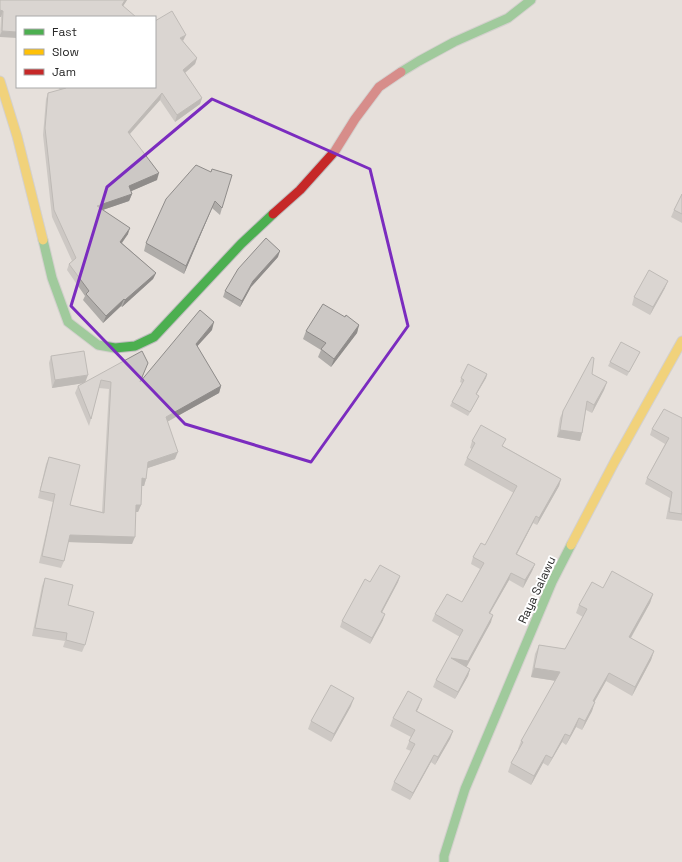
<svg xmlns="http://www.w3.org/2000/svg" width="682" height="862" viewBox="0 0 682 862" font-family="'Space Grotesk',sans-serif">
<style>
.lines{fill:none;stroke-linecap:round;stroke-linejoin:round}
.fast-casing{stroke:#bebdbe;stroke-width:11}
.slow-casing{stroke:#bebdbe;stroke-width:11}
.jam-casing{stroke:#bebdbe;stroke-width:11}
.fast{stroke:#4caf50;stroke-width:9}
.slow{stroke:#ffc107;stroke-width:9}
.jam{stroke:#c62828;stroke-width:9}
.wall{fill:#afaca9}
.shaded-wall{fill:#8f8c8a}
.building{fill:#ccc8c5;stroke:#8f8c8a}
.marked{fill:none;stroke:#7b2cbf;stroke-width:3;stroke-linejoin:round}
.labels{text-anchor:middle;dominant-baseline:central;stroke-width:4;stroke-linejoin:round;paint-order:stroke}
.street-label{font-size:12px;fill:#272727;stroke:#fff}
</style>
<rect width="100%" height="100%" fill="#e6e0db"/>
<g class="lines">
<defs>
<g id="fast">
<path d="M401,72l18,-11 35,-19 54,-24 23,-18"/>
<path d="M43,240l9,38 16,44 30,23 17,3 20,-2 19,-9 87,-93 32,-30"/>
<path d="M444,862v-6l21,-67 87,-207 19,-37"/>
</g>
<g id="slow">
<path d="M0,81l17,55 26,104"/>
<path d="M571,545l44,-84 67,-120"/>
</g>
<path id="jam" d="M273,214l27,-24 35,-39 20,-32 24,-32 22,-15"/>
</defs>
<use href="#fast" class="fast-casing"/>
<use href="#slow" class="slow-casing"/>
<use href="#jam" class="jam-casing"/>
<use href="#fast" class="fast"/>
<use href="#slow" class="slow"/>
<use href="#jam" class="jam"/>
</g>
<g class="wall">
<path d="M0,0h127l-4,6 -106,11 -17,20 1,-20z"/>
<path d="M183,41l14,17 -2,6 -10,9 17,25 -2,6 -25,18 -15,-22 -30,34 27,46 -26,11 1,3 -3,7 -27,9 26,24 -6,9 34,30 -3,6 -31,28 -1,-1 -18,17 -20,-23 2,-4 -18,-26 2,-6 3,-3 -20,-44 -9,-82 3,-36 2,-6 12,-3 -2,-3h97z"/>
<path d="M196,165l26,43 -2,7 -8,-7 -28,66 -40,-23 2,-8z"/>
<path d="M682,194v29l-11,-6 3,-7z"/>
<path d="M278,257l-27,30 -11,20 -17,-10 2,-6z"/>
<path d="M665,288l-15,27 -18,-10 2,-8z"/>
<path d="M359,325l-2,8 -26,34 -13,-10 3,-7 -18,-11 3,-8z"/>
<path d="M212,330l-15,16 24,40 -2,7 -52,29 8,37 -28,9 -1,11 -2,7h-2l-1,19 -3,7h-2l-4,32 -64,-2 -4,19 -3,7 -22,-5 14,-61 -15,-4 8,-34 3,-7 21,48 32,7 7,-123 -10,-1 -8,31 -2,7 -14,-33 3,-7 5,-3 -31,5 -3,-25 2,-7 34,26 60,-12 -4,11z"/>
<path d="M640,352l-2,4 -11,20 -19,-10 2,-4z"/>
<path d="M487,374l-1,4 -10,17 3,1 -2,4 -9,16 -18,-10 2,-4 10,-19 -2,-1 1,-4z"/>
<path d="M592,374l15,8 -3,8 -12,23 -6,-3 -4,23 -2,8 -23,-4 3,-19 3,-7z"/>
<path d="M682,418v103l-16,-2 4,-21 -25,-14 2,-6 18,-34 -15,-9 2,-6z"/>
<path d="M472,441l31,5 58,33 -2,7 -22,39 -4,-2 -16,31 18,10 -3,7 -9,17 -14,-8 -19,33 1,9 -25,45 4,2 -2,7 -13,23 -22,-12 3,-7 24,-43 -28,-16 3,-7 27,-12 18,-33 -9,-5 2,-7 12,-12 29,-52 -50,-28 3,-7 5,-9 -2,-1z"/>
<path d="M400,576l-2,6 -16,30 1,8 -13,24 -30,-17 2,-6 28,-39z"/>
<path d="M45,578l23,27 17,40 -3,7 -19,-5 2,-6 -33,-5 10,-50z"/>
<path d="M603,588l50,6 -3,9 -19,35 23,13 -3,9 -19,36 -26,-15 -12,21 -2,9 -10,19 -6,-3 -10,18 -4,-3 -14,24 -5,-3 -12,22 -23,-13 3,-9 7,-13v-1l3,-8 35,-60 -25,-4 4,-23 4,-9 26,4 18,-32 -7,-4 3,-8z"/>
<path d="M351,706l-20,36 -23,-13 3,-8z"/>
<path d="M419,707l-2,4 36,20 -3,8 -15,26 -4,-3 -21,38 -19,-10 3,-8 17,-31 -5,-2 5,-12 -21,-11 3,-8z"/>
</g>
<g class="shaded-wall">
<path d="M125,0h2l-7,11 2,-6z"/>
<path d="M0,10l3,1 -2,6h-1z"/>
<path d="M2,31l15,1v6l-17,-1v-2z"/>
<path d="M186,35l-3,6 -3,-3z"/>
<path d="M197,58l-2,6 -14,12 2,-6z"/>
<path d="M162,93l-2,7 -34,38 2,-6z"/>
<path d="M202,98l-2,6 -25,18 2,-7z"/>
<path d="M159,173l-2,7 -30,13 2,-7z"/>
<path d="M132,194l-3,7 -35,12 3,-7z"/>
<path d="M215,201l-3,7 -28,66 2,-8z"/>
<path d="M130,228l-2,6 -10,14 2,-6z"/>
<path d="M280,251l-2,6 -27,30 -11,20 2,-6 11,-20z"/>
<path d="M156,273l-3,6 -31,28 3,-7z"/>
<path d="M668,281l-3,7 -15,27 3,-8z"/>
<path d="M124,299l-3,7 -18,17 3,-7z"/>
<path d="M214,322l-2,8 -19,21 3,-7z"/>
<path d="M359,325l-2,8 -26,34 3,-8z"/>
<path d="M487,374l-1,4 -12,20 2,-4z"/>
<path d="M88,375l-3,8 -33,5 3,-8z"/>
<path d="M607,382l-3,8 -12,23 2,-8z"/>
<path d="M221,386l-2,7 -56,31 3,-7z"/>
<path d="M560,430l22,3 -2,8 -23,-4z"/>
<path d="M178,452l-3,7 -30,10 3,-7z"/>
<path d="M142,478l4,1 -2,7h-5z"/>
<path d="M561,479l-2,7 -22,39 2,-7z"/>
<path d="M136,505h5l-3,7h-5z"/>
<path d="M536,516l-3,7 -20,38 3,-7z"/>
<path d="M70,535l65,2 -3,7 -65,-2z"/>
<path d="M535,564l-3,7 -9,17 2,-8z"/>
<path d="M511,573l-2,7 -23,40 3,-7z"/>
<path d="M400,576l-2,6 -19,36 2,-6z"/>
<path d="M653,594l-3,9 -24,43 3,-9z"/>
<path d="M385,614l-2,6 -13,24 2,-6z"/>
<path d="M493,615l-2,7 -25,46 -15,-10z"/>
<path d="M654,651l-3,9 -19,36 3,-9z"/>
<path d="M534,668l26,4 -3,9 -26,-4z"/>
<path d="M470,669l-2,7 -13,23 3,-7z"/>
<path d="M609,673l-3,8 -16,29 3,-9z"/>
<path d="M354,698l-3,8 -20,36 3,-8z"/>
<path d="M422,699l-3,8 -6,11 3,-7z"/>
<path d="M595,702l-3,9 -10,19 3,-9z"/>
<path d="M579,718l-3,9 -10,18 4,-9z"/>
<path d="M453,731l-3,8 -15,26 3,-8z"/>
<path d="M565,734l-3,8 -14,24 4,-8z"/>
<path d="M434,755l-3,7 -21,38 3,-7z"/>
<path d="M546,755l-3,8 -12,22 3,-9z"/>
</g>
<g class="building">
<path d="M0,0h125l-3,5 14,12h-119v15l-15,-1 1,-20 -3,-1z"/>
<path d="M172,11l14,24 -6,3 17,20 -14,12 19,28 -25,17 -15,-22 -34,39 31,41 -30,13 3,8 -35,12 33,22 -10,14 36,31 -31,27 -1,-1 -18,17 -20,-22 3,-3 -20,-27 7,-6 -22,-48 -9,-82 3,-35 18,-5v-1h89v-66z"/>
<path d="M196,165l15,7 1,-3 20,6 -10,33 -7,-7 -29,65 -40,-23 20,-44z"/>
<path d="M682,194v20l-8,-4z"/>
<path d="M266,238l14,13 -27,30 -11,20 -17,-10 13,-22z"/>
<path d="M649,270l19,11 -15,26 -19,-10z"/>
<path d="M323,304l22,13 1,-2 13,10 -25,34 -13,-10 5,-6 -20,-12z"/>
<path d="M200,310l14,12 -18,22 25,42 -55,31 12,35 -30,10 -2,17 -4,-1 -1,27h-5l-1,32 -65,-2 -6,26 -22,-5 13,-62 -15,-3 9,-34 31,8 -10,40 34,8 7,-131 -10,-2 -10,39 -13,-33 64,-35 6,12 -8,19z"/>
<path d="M621,342l19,10 -11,20 -19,-10z"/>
<path d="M84,351l4,24 -33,5 -4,-24z"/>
<path d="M592,357l2,1 -2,16 15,8 -13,23 -7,-4 -5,32 -22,-3 3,-19z"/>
<path d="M468,364l19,10 -11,20 3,2 -9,16 -18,-10 12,-22 -3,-2z"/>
<path d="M664,409l18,9v96l-13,-2 3,-20 -25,-14 22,-40 -17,-9z"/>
<path d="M481,425l25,14 -4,7 59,33 -22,39 -3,-2 -20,38 19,10 -10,16 -14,-7 -22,40 4,2 -25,46 -17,-3 19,11 -12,23 -22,-12 27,-50 -28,-16 12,-20 15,8 22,-39 -11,-6 8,-14 4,2 32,-59 -50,-28 8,-15 -3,-2z"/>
<path d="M380,565l20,11 -19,36 4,2 -13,24 -30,-17 23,-42 5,3z"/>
<path d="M612,571l41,23 -24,43 25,14 -19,36 -26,-14 -16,28 2,1 -10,19 -6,-3 -9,18 -5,-2 -13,24 -6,-3 -12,21 -23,-13 12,-21 -2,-1 39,-69 -26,-4 5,-23 26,4 22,-40 -8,-4 13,-23 11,6z"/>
<path d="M45,578l28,7 -5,20 26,7 -9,33 -19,-5 1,-7 -32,-5z"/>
<path d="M331,685l23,13 -20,36 -23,-13z"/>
<path d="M408,691l14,8 -6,12 37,20 -15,26 -4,-2 -21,38 -19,-11 21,-38 -6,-3 6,-11 -22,-12z"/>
</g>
<path d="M0 0H682V862H0ZM212,99l158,70 38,157 -97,136 -126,-38 -114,-118 36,-119z" fill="#e6e0db" fill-opacity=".55" fill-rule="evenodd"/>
<path class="marked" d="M212,99l158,70 38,157 -97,136 -126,-38 -114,-118 36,-119z"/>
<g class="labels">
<g class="street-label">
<text transform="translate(537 590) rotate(-65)">Raya Salawu</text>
</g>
</g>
<rect x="16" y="16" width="140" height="72" fill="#ffffff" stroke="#a9a9a9"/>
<rect x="24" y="29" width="20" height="6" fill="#4caf50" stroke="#a9a9a9"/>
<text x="52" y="36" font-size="12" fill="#272727">Fast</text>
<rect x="24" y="49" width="20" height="6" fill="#ffc107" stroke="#a9a9a9"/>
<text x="52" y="56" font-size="12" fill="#272727">Slow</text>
<rect x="24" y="69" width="20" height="6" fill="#c62828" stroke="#a9a9a9"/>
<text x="52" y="76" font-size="12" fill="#272727">Jam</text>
</svg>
